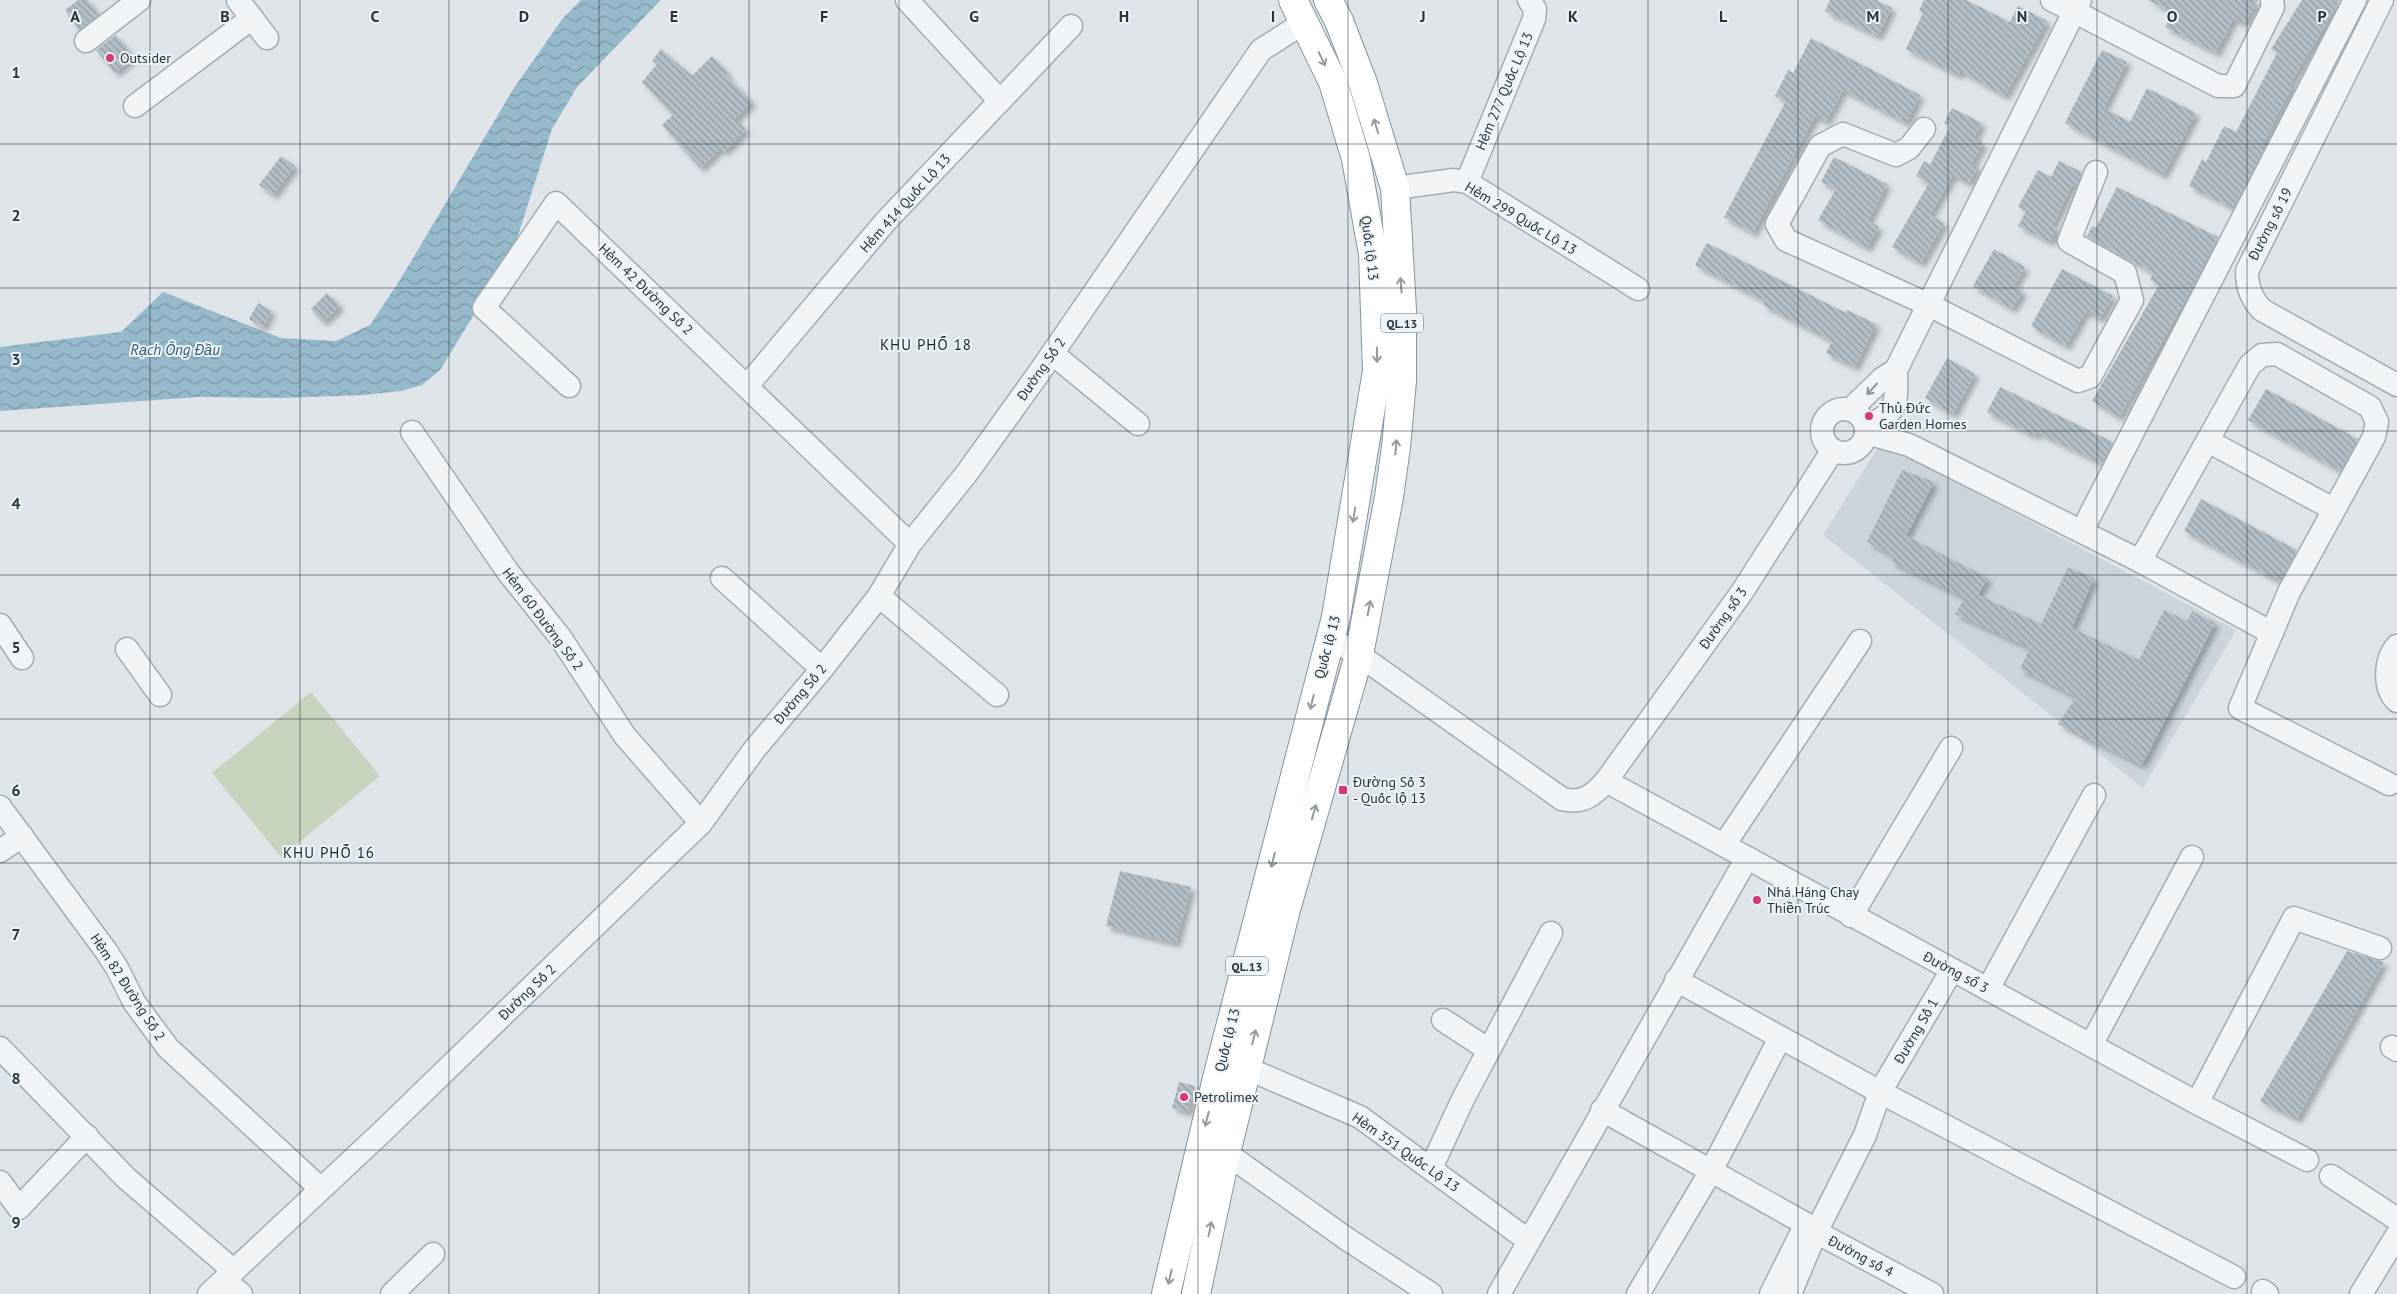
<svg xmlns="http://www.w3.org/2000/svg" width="2397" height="1294" viewBox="0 0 2397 1294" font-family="'PT Sans',sans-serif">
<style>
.built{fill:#cbd4db}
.green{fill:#c8d3be}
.water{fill:url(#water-waves)}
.building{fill:url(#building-back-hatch);filter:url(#shadow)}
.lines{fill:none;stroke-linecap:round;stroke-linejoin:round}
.minor-casing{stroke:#a3acb2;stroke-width:25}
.highway-casing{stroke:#8495a0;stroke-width:30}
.minor{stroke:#f1f4f6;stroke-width:22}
.highway{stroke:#fff;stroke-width:28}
.oneway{stroke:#929aa0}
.oneway2{stroke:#8c949b}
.grid{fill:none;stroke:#263540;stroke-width:1;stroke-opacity:0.55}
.poi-dot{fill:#d73970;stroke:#edf3f6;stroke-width:2}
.labels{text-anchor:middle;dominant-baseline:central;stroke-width:4;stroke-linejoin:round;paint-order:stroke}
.shield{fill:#edf3f6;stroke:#626e77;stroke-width:1}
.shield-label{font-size:12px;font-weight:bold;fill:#263540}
.poi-label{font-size:14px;fill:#263540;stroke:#edf3f6;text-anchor:start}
.street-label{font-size:14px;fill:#263540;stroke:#edf3f6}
.neighbourhood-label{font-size:15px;letter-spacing:1px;fill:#182531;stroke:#edf3f6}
.water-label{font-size:15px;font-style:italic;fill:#2d5d77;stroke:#edf3f6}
.grid-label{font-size:16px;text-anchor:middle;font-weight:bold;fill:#263540;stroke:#edf3f6;stroke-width:4;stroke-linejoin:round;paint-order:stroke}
</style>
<defs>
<pattern id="water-waves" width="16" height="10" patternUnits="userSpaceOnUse" patternTransform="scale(1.25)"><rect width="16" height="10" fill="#96bacb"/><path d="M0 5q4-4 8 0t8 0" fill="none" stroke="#7a98a6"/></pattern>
<pattern id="building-back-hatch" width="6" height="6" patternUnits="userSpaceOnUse" patternTransform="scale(1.25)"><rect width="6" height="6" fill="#b4bec6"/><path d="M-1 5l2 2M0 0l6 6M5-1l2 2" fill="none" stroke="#929ba2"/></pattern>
<filter id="shadow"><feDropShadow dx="4.5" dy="4.5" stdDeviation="2.5" flood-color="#0004"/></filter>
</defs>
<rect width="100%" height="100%" fill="#dee4e8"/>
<path class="built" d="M1879,446l18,5 339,179 -93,158 -320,-253z"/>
<path class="green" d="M311,692l69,84 -99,81 -69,-84z"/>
<path class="water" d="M581,0h80l-84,87 -25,42 -39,122 -73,119 -18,15 -21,6 -37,4 -84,3 -81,-1 -199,14v-64l121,-15 42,-40 118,46 55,3 34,-16 30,-45 112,-189 51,-73z"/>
<g class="building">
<path d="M78,0h10l10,15 -19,15 -14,-20z"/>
<path d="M1830,0h46l16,8 -14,28 -53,-25z"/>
<path d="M1924,0h42l44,22 8,-16 29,15 -42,75 -45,-25 -2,4 -52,-26 17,-36 -4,-2z"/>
<path d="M2147,0h111l-14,24 -10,-6 -18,35 -51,-26 8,-15z"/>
<path d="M2302,0h38l-50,84 3,1 -31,60 3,2 -32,61 -44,-22 13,-27 4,3 18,-36 12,6 41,-79 -6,-4z"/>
<path d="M116,35l18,22 -19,16 -19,-23z"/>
<path d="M1811,38l109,57 -14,28 -63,-33 -17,32 -11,-6 -62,117 -29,-16 62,-116 -11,-5 13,-26 5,3z"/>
<path d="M661,49l31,27 20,-20 16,17 -2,2 26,27 -17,17 11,11 -22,22 -3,-4 -21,20 -38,-43 11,-10 -31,-33 15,-18 -5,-3z"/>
<path d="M2102,50l25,12 -23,46 26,14 17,-34 49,25 -33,62 -98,-52z"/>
<path d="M1952,108l30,15 -8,15 9,5 -11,21 6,3 -9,16 -16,-8 -23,40 14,8 -23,40 -29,-16 37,-64 -13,-7 8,-15 6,4 20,-39 -6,-3z"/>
<path d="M281,156l14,10 -22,29 -14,-10z"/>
<path d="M1834,157l53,27 -19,37 11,6 -12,21 -49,-28 18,-31 -15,-7z"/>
<path d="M2059,161l23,11 -6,15 -4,-2 -20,41 5,2 -7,14 -32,-16 8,-15 -8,-4 20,-37 13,7z"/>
<path d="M2117,187l101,50 -32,62 -67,118 -27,-16 67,-116 -9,-5 3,-7 -66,-37 5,-10 4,2z"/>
<path d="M1707,243l139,70 1,-3 29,14 -21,43 -29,-14 6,-12 -69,-36 2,-4 -70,-36z"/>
<path d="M1994,249l31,18 -11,19 9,5 -11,18 -39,-23z"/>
<path d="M2062,269l51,27 -13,23 -14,-8 -20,35 -35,-20z"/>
<path d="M327,293l13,13 -17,16 -12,-13z"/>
<path d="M258,303l14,8 -9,16 -14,-8z"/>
<path d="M1947,358l28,16 -22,40 -28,-16z"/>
<path d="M2000,387l113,55 -11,22 -65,-32 -3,4 -47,-24z"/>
<path d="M2266,389l92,50 -18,32 -92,-51z"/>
<path d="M1902,470l32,12 -28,54 82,42 -10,17 63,29 27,-57 26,11 -22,50 67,32 25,-50 23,11 5,-10 23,12 -73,142 -84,-41 18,-27 -56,-28 10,-21 -75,-34 10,-16 -73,-36 2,-6 -27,-14z"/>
<path d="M2201,499l96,51 -17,32 -96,-51z"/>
<path d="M1120,871l71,16 -15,56 -70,-17z"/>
<path d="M2347,951l37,11 -87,157 -37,-18z"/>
<path d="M1179,1082l16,4 -7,26 -16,-4z"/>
</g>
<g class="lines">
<defs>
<g id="minor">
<path d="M238,0l29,38"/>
<path d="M907,0l93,101"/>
<path d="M2052,0l166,86h16l39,-79 -1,-7"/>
<path d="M2382,0l-135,271c0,16 4,27 15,39l135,75"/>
<path d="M86,41l53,-41"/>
<path d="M135,106l117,-88"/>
<path d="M1924,129l-15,19 -13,7 -53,-21 -23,12 -43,78 9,16 141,64 151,77 12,-4 42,-77 -7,-27 -56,-32 27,-69"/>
<path d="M1467,182l67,-163 1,-10 -6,-9"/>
<path d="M1395,188l59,-8 13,2 171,107"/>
<path d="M1053,354l85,70"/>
<path d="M569,386l-85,-78 72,-105 354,341"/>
<path d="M747,386l139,-165 185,-195"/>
<circle cx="1844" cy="431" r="22"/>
<path d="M1850,410l33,-32 13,-8"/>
<path d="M1866,427c32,-14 31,-24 30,-57l184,-370"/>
<path d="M412,432l96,140 52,65 65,99 76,87"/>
<path d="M1866,433l43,12 231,116 132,72"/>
<path d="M2208,441l125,68"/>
<path d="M2082,531l273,-531"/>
<path d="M2140,561l110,-196 12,-10 15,-1 93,53 7,15 -3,15 -85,155 -49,116 149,76"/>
<path d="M722,578l100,91"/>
<path d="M879,596l118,99"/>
<path d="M0,625l22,33"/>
<path d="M1331,639l28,16 203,144c20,5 31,-3 44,-18l136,-189 91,-142"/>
<path d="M2397,646c-12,13 -14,42 0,55"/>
<path d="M127,649l33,46"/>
<path d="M1606,781l591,322 110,57"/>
<path d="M0,807l106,144 11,17 17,34 34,46 153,141"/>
<path d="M1724,845l136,-204"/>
<path d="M0,851l22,-15"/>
<path d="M1851,916l100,-168"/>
<path d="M1676,980l204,112 354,185"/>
<path d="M1988,989l106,-194"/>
<path d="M1443,1020l46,30"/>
<path d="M2091,1045l101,-188"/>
<path d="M2392,1047l5,3"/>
<path d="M0,1048l126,130 108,93"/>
<path d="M1246,1068l114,49 169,124"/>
<path d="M2197,1103l97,-185 86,30"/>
<path d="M1602,1110l204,114 -35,70"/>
<path d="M1226,1153l121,86 84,55"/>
<path d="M1431,1168l32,-69 88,-166"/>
<path d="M2331,1176l66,43"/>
<path d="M0,1182l19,26 68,-72"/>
<path d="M1816,1232l116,62"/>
<path d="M224,1280l17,14"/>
<path d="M2263,1291l4,3"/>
<path d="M209,1294l173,-162 319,-309 53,-73 68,-81 57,-73 31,-52 57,-71 74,-103 220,-320 44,-28"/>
<path d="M392,1294l41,-40"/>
<path d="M1499,1294l248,-436"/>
<path d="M1638,1294l73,-123 69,-133"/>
<path d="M1790,1294l26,-62 49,-97 15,-43 72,-122"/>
<path d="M2361,1294l36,-59"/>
</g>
<g id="highway">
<path d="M1166,1294l51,-216 119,-461 41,-246 -4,-117 -17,-95 -23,-77 -40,-82"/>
<path d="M1196,1294l30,-141 59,-240 74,-258 30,-158 7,-50 6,-66v-71l-7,-122 -32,-105 -24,-62 -11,-21"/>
</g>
</defs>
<use href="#minor" class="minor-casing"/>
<use href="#highway" class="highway-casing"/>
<use href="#minor" class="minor"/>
<use href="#highway" class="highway"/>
</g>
<defs><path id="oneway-shaft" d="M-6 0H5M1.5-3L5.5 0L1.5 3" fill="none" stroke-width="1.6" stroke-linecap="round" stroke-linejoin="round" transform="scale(1.25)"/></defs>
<g class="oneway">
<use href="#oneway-shaft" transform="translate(1322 59) rotate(65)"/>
<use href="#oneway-shaft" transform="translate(1376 126) rotate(-107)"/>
<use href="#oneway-shaft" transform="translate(1401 285) rotate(-94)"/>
<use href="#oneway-shaft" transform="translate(1377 355) rotate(89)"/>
<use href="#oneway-shaft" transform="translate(1396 447) rotate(-84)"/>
<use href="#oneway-shaft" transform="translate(1354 515) rotate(99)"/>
<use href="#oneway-shaft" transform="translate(1369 608) rotate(-79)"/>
<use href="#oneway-shaft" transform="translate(1312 702) rotate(104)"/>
<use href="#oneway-shaft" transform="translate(1314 812) rotate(-74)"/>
<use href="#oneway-shaft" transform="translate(1273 860) rotate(104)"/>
<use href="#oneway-shaft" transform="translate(1254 1037) rotate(-76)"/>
<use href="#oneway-shaft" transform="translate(1207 1119) rotate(104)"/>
<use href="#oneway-shaft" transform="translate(1210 1229) rotate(-78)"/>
<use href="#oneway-shaft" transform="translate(1170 1277) rotate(103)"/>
</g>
<use class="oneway2" href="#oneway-shaft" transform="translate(1872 389) rotate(133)"/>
<path class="grid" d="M150,0v1294M300,0v1294M449,0v1294M599,0v1294M749,0v1294M899,0v1294M1049,0v1294M1198,0v1294M1348,0v1294M1498,0v1294M1648,0v1294M1798,0v1294M1948,0v1294M2097,0v1294M2247,0v1294M0,144h2397M0,288h2397M0,431h2397M0,575h2397M0,719h2397M0,863h2397M0,1006h2397M0,1150h2397"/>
<g class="poi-dot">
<circle cx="110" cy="58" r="5"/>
<circle cx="1869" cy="416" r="5"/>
<rect x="1338" y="785" width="10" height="10" rx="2.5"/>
<circle cx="1757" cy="900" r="5"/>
<circle cx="1184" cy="1097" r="5"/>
</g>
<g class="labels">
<g class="shield">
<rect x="1381" y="313.5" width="42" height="19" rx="4"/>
<rect x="1226" y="956.5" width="42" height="19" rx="4"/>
</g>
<g class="shield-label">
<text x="1402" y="323">QL.13</text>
<text x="1247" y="966">QL.13</text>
</g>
<g class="poi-label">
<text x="120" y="58">Outsider</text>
<text x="1879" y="408">Thủ Đức<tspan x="1879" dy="16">Garden Homes</tspan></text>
<text x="1353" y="782">Đường Số 3<tspan x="1353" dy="16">- Quốc lộ 13</tspan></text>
<text x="1767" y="892">Nhá Háng Chay<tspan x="1767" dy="16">Thiền Trúc</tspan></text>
<text x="1194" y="1097">Petrolimex</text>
</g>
<g class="street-label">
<text transform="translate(1504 91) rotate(-67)">Hẻm 277 Quốc Lộ 13</text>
<text transform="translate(905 203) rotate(-48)">Hẻm 414 Quốc Lộ 13</text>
<text transform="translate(1521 218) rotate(31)">Hẻm 299 Quốc Lộ 13</text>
<text transform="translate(2270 224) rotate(-63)">Đường số 19</text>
<text transform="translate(1370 248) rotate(83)">Quốc lộ 13</text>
<text transform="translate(646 289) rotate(44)">Hẻm 42 Đường Số 2</text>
<text transform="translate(1041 369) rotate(-55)">Đường Số 2</text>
<text transform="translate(1723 618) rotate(-55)">Đường sổ 3</text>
<text transform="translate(543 619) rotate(53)">Hẻm 60 Đường Số 2</text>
<text transform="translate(1327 647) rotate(-75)">Quốc lộ 13</text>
<text transform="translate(800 694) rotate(-50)">Đường Số 2</text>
<text transform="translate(1956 972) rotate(28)">Đường sổ 3</text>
<text transform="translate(128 987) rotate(57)">Hẻm 82 Đường Số 2</text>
<text transform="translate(527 992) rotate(-44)">Đường Số 2</text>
<text transform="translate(1916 1031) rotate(-60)">Đường Số 1</text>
<text transform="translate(1227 1040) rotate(-76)">Quốc lộ 13</text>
<text transform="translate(1406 1152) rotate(35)">Hẻm 351 Quốc Lộ 13</text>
<text transform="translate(1861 1256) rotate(28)">Đường số 4</text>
</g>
<g class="neighbourhood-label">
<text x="926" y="344">KHU PHỐ 18</text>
<text x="329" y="852">KHU PHỐ 16</text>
</g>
<g class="water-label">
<text x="175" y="349">Rạch Ông Đầu</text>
</g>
</g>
<g class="grid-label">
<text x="75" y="22">A</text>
<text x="225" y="22">B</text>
<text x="375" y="22">C</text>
<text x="524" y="22">D</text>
<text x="674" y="22">E</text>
<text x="824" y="22">F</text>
<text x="974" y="22">G</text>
<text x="1124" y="22">H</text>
<text x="1273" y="22">I</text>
<text x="1423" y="22">J</text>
<text x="1573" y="22">K</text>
<text x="1723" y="22">L</text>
<text x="1873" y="22">M</text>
<text x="2022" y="22">N</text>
<text x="2172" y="22">O</text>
<text x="2322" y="22">P</text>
<text x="16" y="78">1</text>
<text x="16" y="221">2</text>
<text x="16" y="365">3</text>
<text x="16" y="509">4</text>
<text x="16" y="653">5</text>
<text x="16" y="796">6</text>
<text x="16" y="940">7</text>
<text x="16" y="1084">8</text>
<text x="16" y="1228">9</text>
</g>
</svg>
